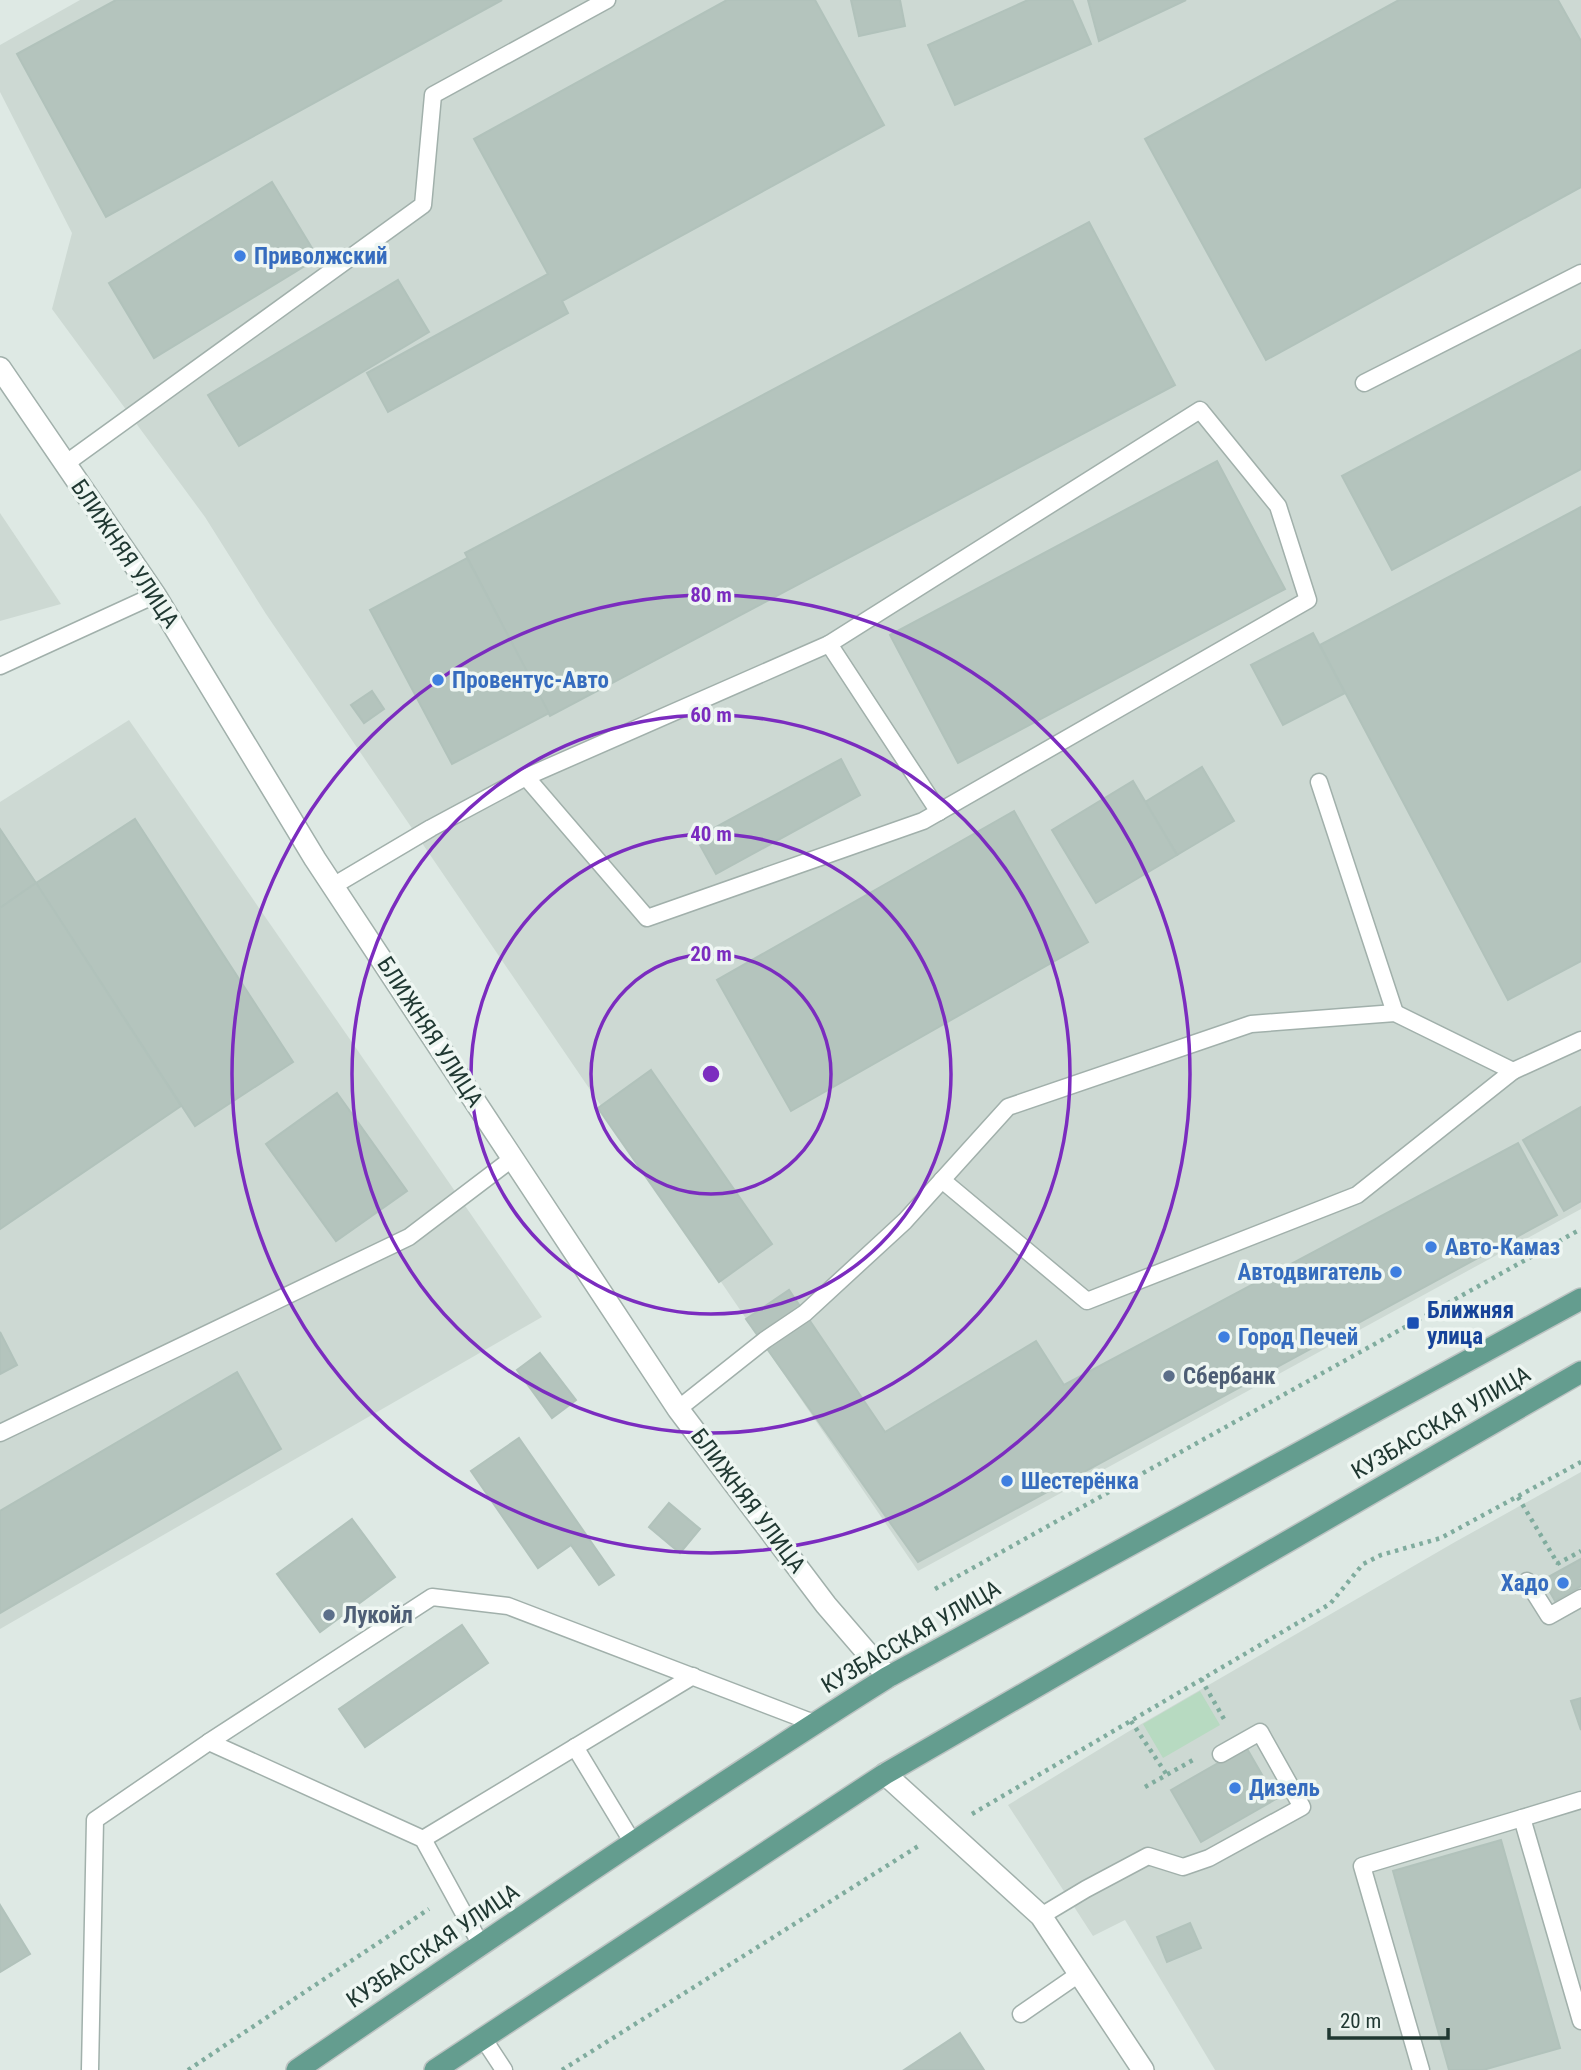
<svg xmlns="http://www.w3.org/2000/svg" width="1581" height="2070" viewBox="0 0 1581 2070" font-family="'Roboto Condensed',sans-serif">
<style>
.built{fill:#cdd9d3}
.green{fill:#b7dac1}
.building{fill:#b4c4bd;stroke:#b1c2bb;stroke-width:2}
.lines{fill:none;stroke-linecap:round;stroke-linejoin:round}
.lane-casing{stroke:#a1b0ab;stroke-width:19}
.street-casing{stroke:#a1b0ab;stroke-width:24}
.primary-casing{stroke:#bcc3c2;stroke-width:24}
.path{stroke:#80ac9e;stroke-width:4.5;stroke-dasharray:3.5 5;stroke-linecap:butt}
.lane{stroke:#fff;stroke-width:16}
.street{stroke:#fff;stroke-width:21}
.primary{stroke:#649d8f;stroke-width:21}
.ring{fill:none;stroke:#7b2cbf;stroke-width:3.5}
.shop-dot{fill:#3f7fe0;stroke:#eef6f2;stroke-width:2.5}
.transit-dot{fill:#1a4fb4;stroke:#eef6f2;stroke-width:2.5}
.service-dot{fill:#5c6f8a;stroke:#eef6f2;stroke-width:2.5}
.labels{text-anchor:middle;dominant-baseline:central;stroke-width:7;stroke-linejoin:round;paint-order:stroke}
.shop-label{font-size:23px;font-weight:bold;fill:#366cbe;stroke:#eef6f2;text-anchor:start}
.street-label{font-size:23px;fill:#203832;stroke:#eef6f2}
.transit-label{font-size:23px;font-weight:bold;fill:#164399;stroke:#eef6f2;text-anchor:start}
.service-label{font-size:23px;font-weight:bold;fill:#4e5e75;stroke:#eef6f2;text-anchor:start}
.centre{fill:#7b2cbf;stroke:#eef6f2;stroke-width:3.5}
.ring-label{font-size:21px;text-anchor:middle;font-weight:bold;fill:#7b2cbf;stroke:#eef6f2;stroke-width:7;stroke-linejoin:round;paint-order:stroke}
</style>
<rect width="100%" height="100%" fill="#dee9e4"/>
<g class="built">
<path d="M80,0h1501v1209l-663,362 -652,-957 -61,-97 -153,-208 20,-76 -72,-141v-47z"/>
<path d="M0,513l61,91 -61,17z"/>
<path d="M129,720l413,597 -542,312v-827z"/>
<path d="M1581,1472v598h-366l-90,-150 -32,16 -85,-131 123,-75 324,-188z"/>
</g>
<path class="green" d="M1200,1691l20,34 -57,33 -20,-34z"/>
<g class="building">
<path d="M116,0h386l-396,217 -89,-163z"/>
<path d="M727,0h88l69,125 -322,176 6,12 -180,99 -21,-39 181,-99 -74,-135z"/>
<path d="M851,0h49l5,26 -46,10z"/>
<path d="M1028,0h44l19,44 -136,61 -27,-60z"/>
<path d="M1088,0h98l-87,41z"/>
<path d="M1399,0h159l23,41v146l-315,173 -121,-221z"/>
<path d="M272,182l46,76 -164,100 -45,-75z"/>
<path d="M1089,222l86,163 -625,331 -85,-163z"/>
<path d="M398,280l31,52 -190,114 -31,-51z"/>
<path d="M1581,350v119l-189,101 -50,-94z"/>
<path d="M1217,461l68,128 -327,174 -68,-128z"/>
<path d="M1581,507v454l-73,39 -188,-355z"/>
<path d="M467,558l82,155 -97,51 -82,-154z"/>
<path d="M1313,633l32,60 -62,32 -32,-60z"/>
<path d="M372,691l12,18 -20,14 -13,-18z"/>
<path d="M841,759l19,36 -144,79 -20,-36z"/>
<path d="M1202,767l32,54 -57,34 -32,-53z"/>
<path d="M1133,781l44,74 -81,48 -44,-73z"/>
<path d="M1014,811l74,131 -297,169 -74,-131z"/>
<path d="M135,819l158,243 -98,64 -159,-243z"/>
<path d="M0,829l36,54 -36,25z"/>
<path d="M36,883l145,223 -181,123v-321z"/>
<path d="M651,1070l121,174 -53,38 -121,-174z"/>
<path d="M337,1093l70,98 -71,50 -70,-97z"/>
<path d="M1581,1107v94l-17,10 -41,-71z"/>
<path d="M1518,1143l39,72 -639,347 -172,-243 43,-29 96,142 151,-91 28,44z"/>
<path d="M0,1332l17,33 -17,9z"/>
<path d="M540,1353l36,47 -24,18 -35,-48z"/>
<path d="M237,1372l44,77 -281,164v-102z"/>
<path d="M519,1438l95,137 -15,10 -28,-40 -33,23 -67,-97z"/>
<path d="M669,1503l31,26 -20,24 -31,-26z"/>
<path d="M352,1519l43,58 -75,55 -43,-58z"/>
<path d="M1581,1559v27l-26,15 -12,-21z"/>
<path d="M462,1625l26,38 -123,84 -26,-38z"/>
<path d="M1581,1698v32l-10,-29z"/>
<path d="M1246,1747l30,52 -75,43 -30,-52z"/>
<path d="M1501,1840l59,208 -77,22h-34l-56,-199z"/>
<path d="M0,1905l30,49 -30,18z"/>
<path d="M1190,1923l11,25 -34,14 -10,-25z"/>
<path d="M960,2033l24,37h-80z"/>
</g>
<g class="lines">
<defs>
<g id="lane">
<path d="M1364,383l217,-110"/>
<path d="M65,464l358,-259 10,-110 174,-95"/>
<path d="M829,644l110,168"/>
<path d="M0,666l155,-71"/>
<path d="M1319,782l76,231"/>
<path d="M333,886l98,-58 95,-51 303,-133 371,-234 78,96 30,94 -385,221 -276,97 -121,-141"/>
<path d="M942,1180l145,121 270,-106 156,-124"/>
<path d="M678,1409l87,-69 40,-27 100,-92 103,-114 243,-83 144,-11 118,58 68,-31"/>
<path d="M0,1433l409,-196 104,-79"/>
<path d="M1527,1581l22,35 32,-18"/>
<path d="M209,1742l214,97 58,106"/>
<path d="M575,1747l58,96"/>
<path d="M1581,1800l-59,18 59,203"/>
<path d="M423,1839l270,-163"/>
<path d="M1041,1916l45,-27 62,-33 35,11 26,-9 93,-51 -42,-75 -39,22"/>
<path d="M1021,2014l58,-40"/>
<path d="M483,2038l21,32"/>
<path d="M90,2070l5,-250 114,-78 223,-145 76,9 306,117"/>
<path d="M1421,2070l-59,-204 160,-48"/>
</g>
<g id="street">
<path d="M0,368l155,227 160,264 363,550 148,196 62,72"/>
<path d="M885,1774l156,142 102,154"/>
</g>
<g id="primary">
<path d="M297,2070c195,-133 391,-267 591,-393l693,-378"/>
<path d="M435,2070l450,-296 696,-402"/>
</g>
</defs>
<use href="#lane" class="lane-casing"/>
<use href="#street" class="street-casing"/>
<use href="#primary" class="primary-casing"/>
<g class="path">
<path d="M1518,1497l40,67"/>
<path d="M1557,1564l24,-13"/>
<path d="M935,1589l646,-360"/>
<path d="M1201,1679l23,40"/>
<path d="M1131,1721l36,54"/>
<path d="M1145,1787l48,-27"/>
<path d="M972,1814l358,-210 33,-40 18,-9 60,-17 140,-76"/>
<path d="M188,2070l241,-161"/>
<path d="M562,2070l358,-225"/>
</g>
<use href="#lane" class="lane"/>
<use href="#street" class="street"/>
<use href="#primary" class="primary"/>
</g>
<g class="ring">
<circle cx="711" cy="1074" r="120"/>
<circle cx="711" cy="1074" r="240"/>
<circle cx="711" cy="1074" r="359"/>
<circle cx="711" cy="1074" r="479"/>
</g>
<g class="shop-dot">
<circle cx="240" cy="256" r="7"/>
<circle cx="438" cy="680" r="7"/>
<circle cx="1431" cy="1247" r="7"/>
<circle cx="1396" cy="1272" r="7"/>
<circle cx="1224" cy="1337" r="7"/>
<circle cx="1007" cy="1481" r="7"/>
<circle cx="1563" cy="1583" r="7"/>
<circle cx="1235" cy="1788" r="7"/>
</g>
<rect class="transit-dot" x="1406" y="1316" width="14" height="14" rx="3.5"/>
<g class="service-dot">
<circle cx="1169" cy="1376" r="7"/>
<circle cx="329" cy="1615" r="7"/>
</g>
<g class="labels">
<g class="shop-label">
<text x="254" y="256">Приволжский</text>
<text x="452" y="680">Провентус-Авто</text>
<text x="1445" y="1247">Авто-Камаз</text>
<text x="1382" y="1272" text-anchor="end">Автодвигатель</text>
<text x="1238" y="1337">Город Печей</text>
<text x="1021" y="1481">Шестерёнка</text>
<text x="1549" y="1583" text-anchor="end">Хадо</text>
<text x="1249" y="1788">Дизель</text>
</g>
<g class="street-label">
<text transform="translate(125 554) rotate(56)">БЛИЖНЯЯ УЛИЦА</text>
<text transform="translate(430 1032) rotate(57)">БЛИЖНЯЯ УЛИЦА</text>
<text transform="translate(1441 1423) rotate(-30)">КУЗБАССКАЯ УЛИЦА</text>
<text transform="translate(748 1501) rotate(53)">БЛИЖНЯЯ УЛИЦА</text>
<text transform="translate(911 1637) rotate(-30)">КУЗБАССКАЯ УЛИЦА</text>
<text transform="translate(433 1946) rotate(-34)">КУЗБАССКАЯ УЛИЦА</text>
</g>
<g class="transit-label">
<text x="1427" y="1310">Ближняя<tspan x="1427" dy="26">улица</tspan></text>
</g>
<g class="service-label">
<text x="1183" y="1376">Сбербанк</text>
<text x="343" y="1615">Лукойл</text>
</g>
</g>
<circle cx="711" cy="1074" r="10" class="centre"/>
<g class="ring-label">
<text x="711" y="602">80 m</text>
<text x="711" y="722">60 m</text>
<text x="711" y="841">40 m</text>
<text x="711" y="961">20 m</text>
</g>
<path d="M1329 2028v10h119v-10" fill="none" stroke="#203832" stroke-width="3.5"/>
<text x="1340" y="2028" font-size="21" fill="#203832" stroke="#eef6f2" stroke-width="5" paint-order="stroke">20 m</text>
</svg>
